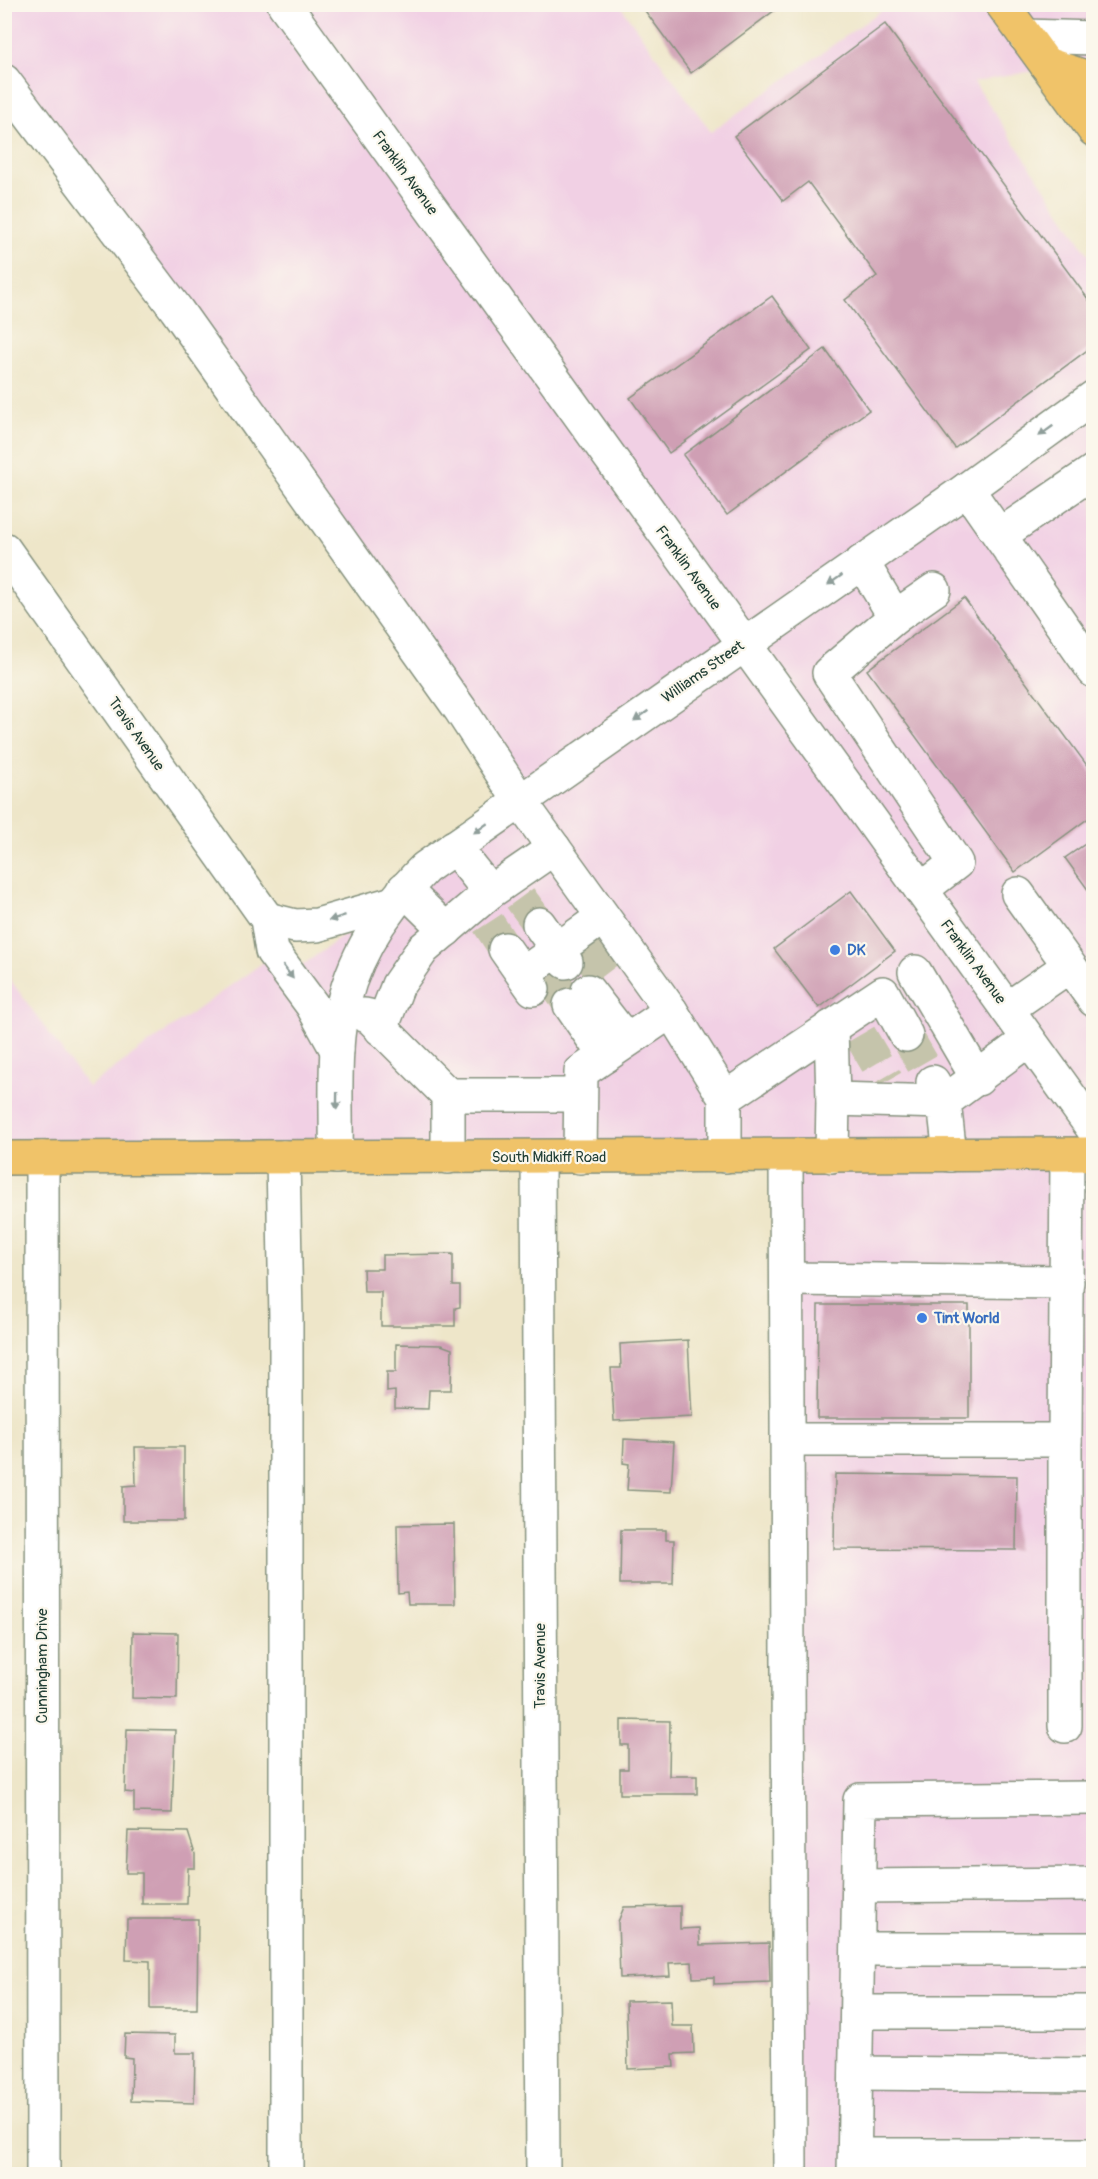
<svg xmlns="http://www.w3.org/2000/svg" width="1098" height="2179" viewBox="0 0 1098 2179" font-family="Pangolin,sans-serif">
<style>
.built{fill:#f1d0e4}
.building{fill:#cf9fb4}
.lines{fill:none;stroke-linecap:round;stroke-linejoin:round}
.minor-tunnel{stroke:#c5c4ab;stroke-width:33;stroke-dasharray:33 16;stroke-linecap:butt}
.minor-casing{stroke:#86927e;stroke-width:36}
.major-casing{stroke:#86927e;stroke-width:36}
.minor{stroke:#fff;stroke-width:33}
.major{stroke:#f0c369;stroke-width:33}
.oneway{fill:#8f9e9a}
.shop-dot{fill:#3f7fe0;stroke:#fbf7ec;stroke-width:2}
.labels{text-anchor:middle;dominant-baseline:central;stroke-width:4.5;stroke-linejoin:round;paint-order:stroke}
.street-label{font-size:15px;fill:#1f3d34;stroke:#fbf7ec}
.shop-label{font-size:15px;font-weight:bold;fill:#366cbe;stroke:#fbf7ec;text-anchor:start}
</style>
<rect width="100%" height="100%" fill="#fbf7ec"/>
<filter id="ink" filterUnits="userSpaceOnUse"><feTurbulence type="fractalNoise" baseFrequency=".0167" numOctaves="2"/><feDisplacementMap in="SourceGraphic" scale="12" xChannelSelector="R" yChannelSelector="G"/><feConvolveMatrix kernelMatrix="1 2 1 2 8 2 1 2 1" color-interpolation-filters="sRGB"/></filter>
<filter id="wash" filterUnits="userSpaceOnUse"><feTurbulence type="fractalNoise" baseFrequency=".008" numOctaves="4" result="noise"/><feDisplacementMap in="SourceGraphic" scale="24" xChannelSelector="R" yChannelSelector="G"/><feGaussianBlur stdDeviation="1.35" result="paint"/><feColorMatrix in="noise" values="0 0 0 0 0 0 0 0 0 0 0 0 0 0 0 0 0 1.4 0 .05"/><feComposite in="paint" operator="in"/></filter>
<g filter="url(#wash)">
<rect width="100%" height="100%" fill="#eee6c9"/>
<path class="built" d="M5,5h619l-3,2 90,125 178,-127h204v55l-119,22 119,179v1913h-302l-6,-1014 -780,3 -1,-192 84,116 197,-140 15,20 224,-161 -519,-725z"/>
<g id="blocks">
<g class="building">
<path d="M640,4h143l-92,69z"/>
<path d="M885,24l209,283v38l-139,103 -110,-148 32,-24 -69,-94 -25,19 -49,-65z"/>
<path d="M772,296l39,54 -142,103 -39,-55z"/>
<path d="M825,349l44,61 -142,105 -44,-60z"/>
<path d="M964,598l130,177v39l-79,58 -148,-202z"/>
<path d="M1094,838v60l-29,-40z"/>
<path d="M851,891l44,60 -76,57 -45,-59z"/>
<path d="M453,1254v32h7v21l-5,1v18h-74v-34h-17l-1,-23h19v-14z"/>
<path d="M818,1305h151v113h-152z"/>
<path d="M688,1340l4,77 -78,4 -3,-53h10l-1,-24z"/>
<path d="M396,1344l45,1 11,4 -1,41h-22l-1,19 -33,-1v-17l-8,1v-20h9z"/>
<path d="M624,1439l50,3 -3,50 -44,-2 2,-26 -6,-1z"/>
<path d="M135,1447h49v74h-61v-35l13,-1z"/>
<path d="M835,1474l182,2 -1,74 -182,-1z"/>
<path d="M454,1524l1,80h-47l-1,-12 -9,1 -1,-68z"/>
<path d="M621,1530h45v10h8l-1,44h-53z"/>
<path d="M133,1632l45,1 -1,66 -45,-1z"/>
<path d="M621,1720l49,1 -1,55h28v18h-77v-25h8v-24h-7z"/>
<path d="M127,1729l48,1 -3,83 -38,-1v-19l-9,-1z"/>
<path d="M128,1831l60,1 7,22v14h-7l-1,36h-45v-31h-16z"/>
<path d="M680,1906v23l19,-1 1,17 69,-2 1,39 -56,2v-7l-21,1 -1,-16 -23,1 1,13 -50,2 -2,-56 6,-15z"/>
<path d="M127,1919h71l-1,90h-47v-48l-24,-1z"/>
<path d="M671,2000l1,26h21l1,27 -21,1 1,13 -46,2 -2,-68z"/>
<path d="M125,2034l50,1v18h20l-1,50 -63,-2 1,-43 -8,-1z"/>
</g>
</g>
</g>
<g filter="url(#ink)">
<use href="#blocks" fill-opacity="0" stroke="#86927e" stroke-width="1.5"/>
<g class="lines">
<g class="minor-tunnel">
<path d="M520,898l19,26"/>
<path d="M488,923l17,26"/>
<path d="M584,949l23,30"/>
<path d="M550,977l20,28"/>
<path d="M860,1035l27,46"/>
<path d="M906,1035l26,45"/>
</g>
<defs>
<g id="minor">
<path d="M284,4l810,1126"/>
<path d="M1025,36l69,2"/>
<path d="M4,81l172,228 284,400 60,92 151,210 54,87v58"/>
<path d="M967,489l127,182"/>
<path d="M1000,535l94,-64"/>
<path d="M4,549l263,370 5,32 40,54 25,45"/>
<path d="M862,562l33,55 39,-27"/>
<path d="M895,617l-66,56 127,190 -35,27"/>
<path d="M404,889l42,41"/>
<path d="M490,892l64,-44"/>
<path d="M1018,894l76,106"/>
<path d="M267,919l28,7 22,-1 76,-22"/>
<path d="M539,924l27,38"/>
<path d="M505,949l28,40"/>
<path d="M915,972l63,107"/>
<path d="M523,974l80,-57"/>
<path d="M588,991l38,49"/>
<path d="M570,1005l35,51"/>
<path d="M1007,1009l62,-43"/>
<path d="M364,1015l5,1 79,79v62"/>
<path d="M831,1027l2,72"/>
<path d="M381,1029l17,-44 25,-36 67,-57 -36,-45"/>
<path d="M933,1082l11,20 84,-62"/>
<path d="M448,1095h132"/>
<path d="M725,1098l158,-105 23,42"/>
<path d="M786,1156l4,1018"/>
<path d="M832,1156l1,-57 111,3 6,53"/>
<path d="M283,1157l3,162v855"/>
<path d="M336,1157c1,-40 -2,-81 2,-121 6,-66 41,-122 87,-168l542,-379 127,-92"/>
<path d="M538,1157l5,1017"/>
<path d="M580,1157l1,-85 90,-61"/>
<path d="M42,1158l1,1016"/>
<path d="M787,1279l280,3"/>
<path d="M787,1440h278l2,-285"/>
<path d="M1065,1726v-286"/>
<path d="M859,1886l235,-2"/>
<path d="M858,1949h236"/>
<path d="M857,2012h237"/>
<path d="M856,2073l238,2"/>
<path d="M855,2155h239"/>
<path d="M854,2174l6,-374 234,-2"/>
</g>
<g id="major">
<path d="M1002,4l92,126"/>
<path d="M1046,64l48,16"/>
<path d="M4,1158l1090,-4"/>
</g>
</defs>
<use href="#minor" class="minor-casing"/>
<use href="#major" class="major-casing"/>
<use href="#minor" class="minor"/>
<use href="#major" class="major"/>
</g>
<defs><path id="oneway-solid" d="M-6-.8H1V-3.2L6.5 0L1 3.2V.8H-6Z" transform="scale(1.5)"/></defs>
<g class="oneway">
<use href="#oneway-solid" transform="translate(1046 431) rotate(144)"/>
<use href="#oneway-solid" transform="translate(835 580) rotate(145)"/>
<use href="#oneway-solid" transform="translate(641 716) rotate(145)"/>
<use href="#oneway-solid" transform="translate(481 828) rotate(145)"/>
<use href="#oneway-solid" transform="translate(337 918) rotate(162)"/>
<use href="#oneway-solid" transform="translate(288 972) rotate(53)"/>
<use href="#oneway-solid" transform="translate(337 1101) rotate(91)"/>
</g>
</g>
<g class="shop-dot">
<circle cx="835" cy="950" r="6"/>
<circle cx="922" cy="1318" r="6"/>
</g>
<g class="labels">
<g class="street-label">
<text transform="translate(405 173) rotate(54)">Franklin Avenue</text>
<text transform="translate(688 568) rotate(54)">Franklin Avenue</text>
<text transform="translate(703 672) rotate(-35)">Williams Street</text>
<text transform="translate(136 734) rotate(55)">Travis Avenue</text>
<text transform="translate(973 962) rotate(54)">Franklin Avenue</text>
<text x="549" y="1157">South Midkiff Road</text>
<text transform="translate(42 1666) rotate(-90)">Cunningham Drive</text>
<text transform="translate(540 1666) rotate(-90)">Travis Avenue</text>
</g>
<g class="shop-label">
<text x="847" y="950">DK</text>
<text x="934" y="1318">Tint World</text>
</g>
</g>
<rect width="1098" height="2179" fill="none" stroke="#fbf7ec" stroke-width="24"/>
</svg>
